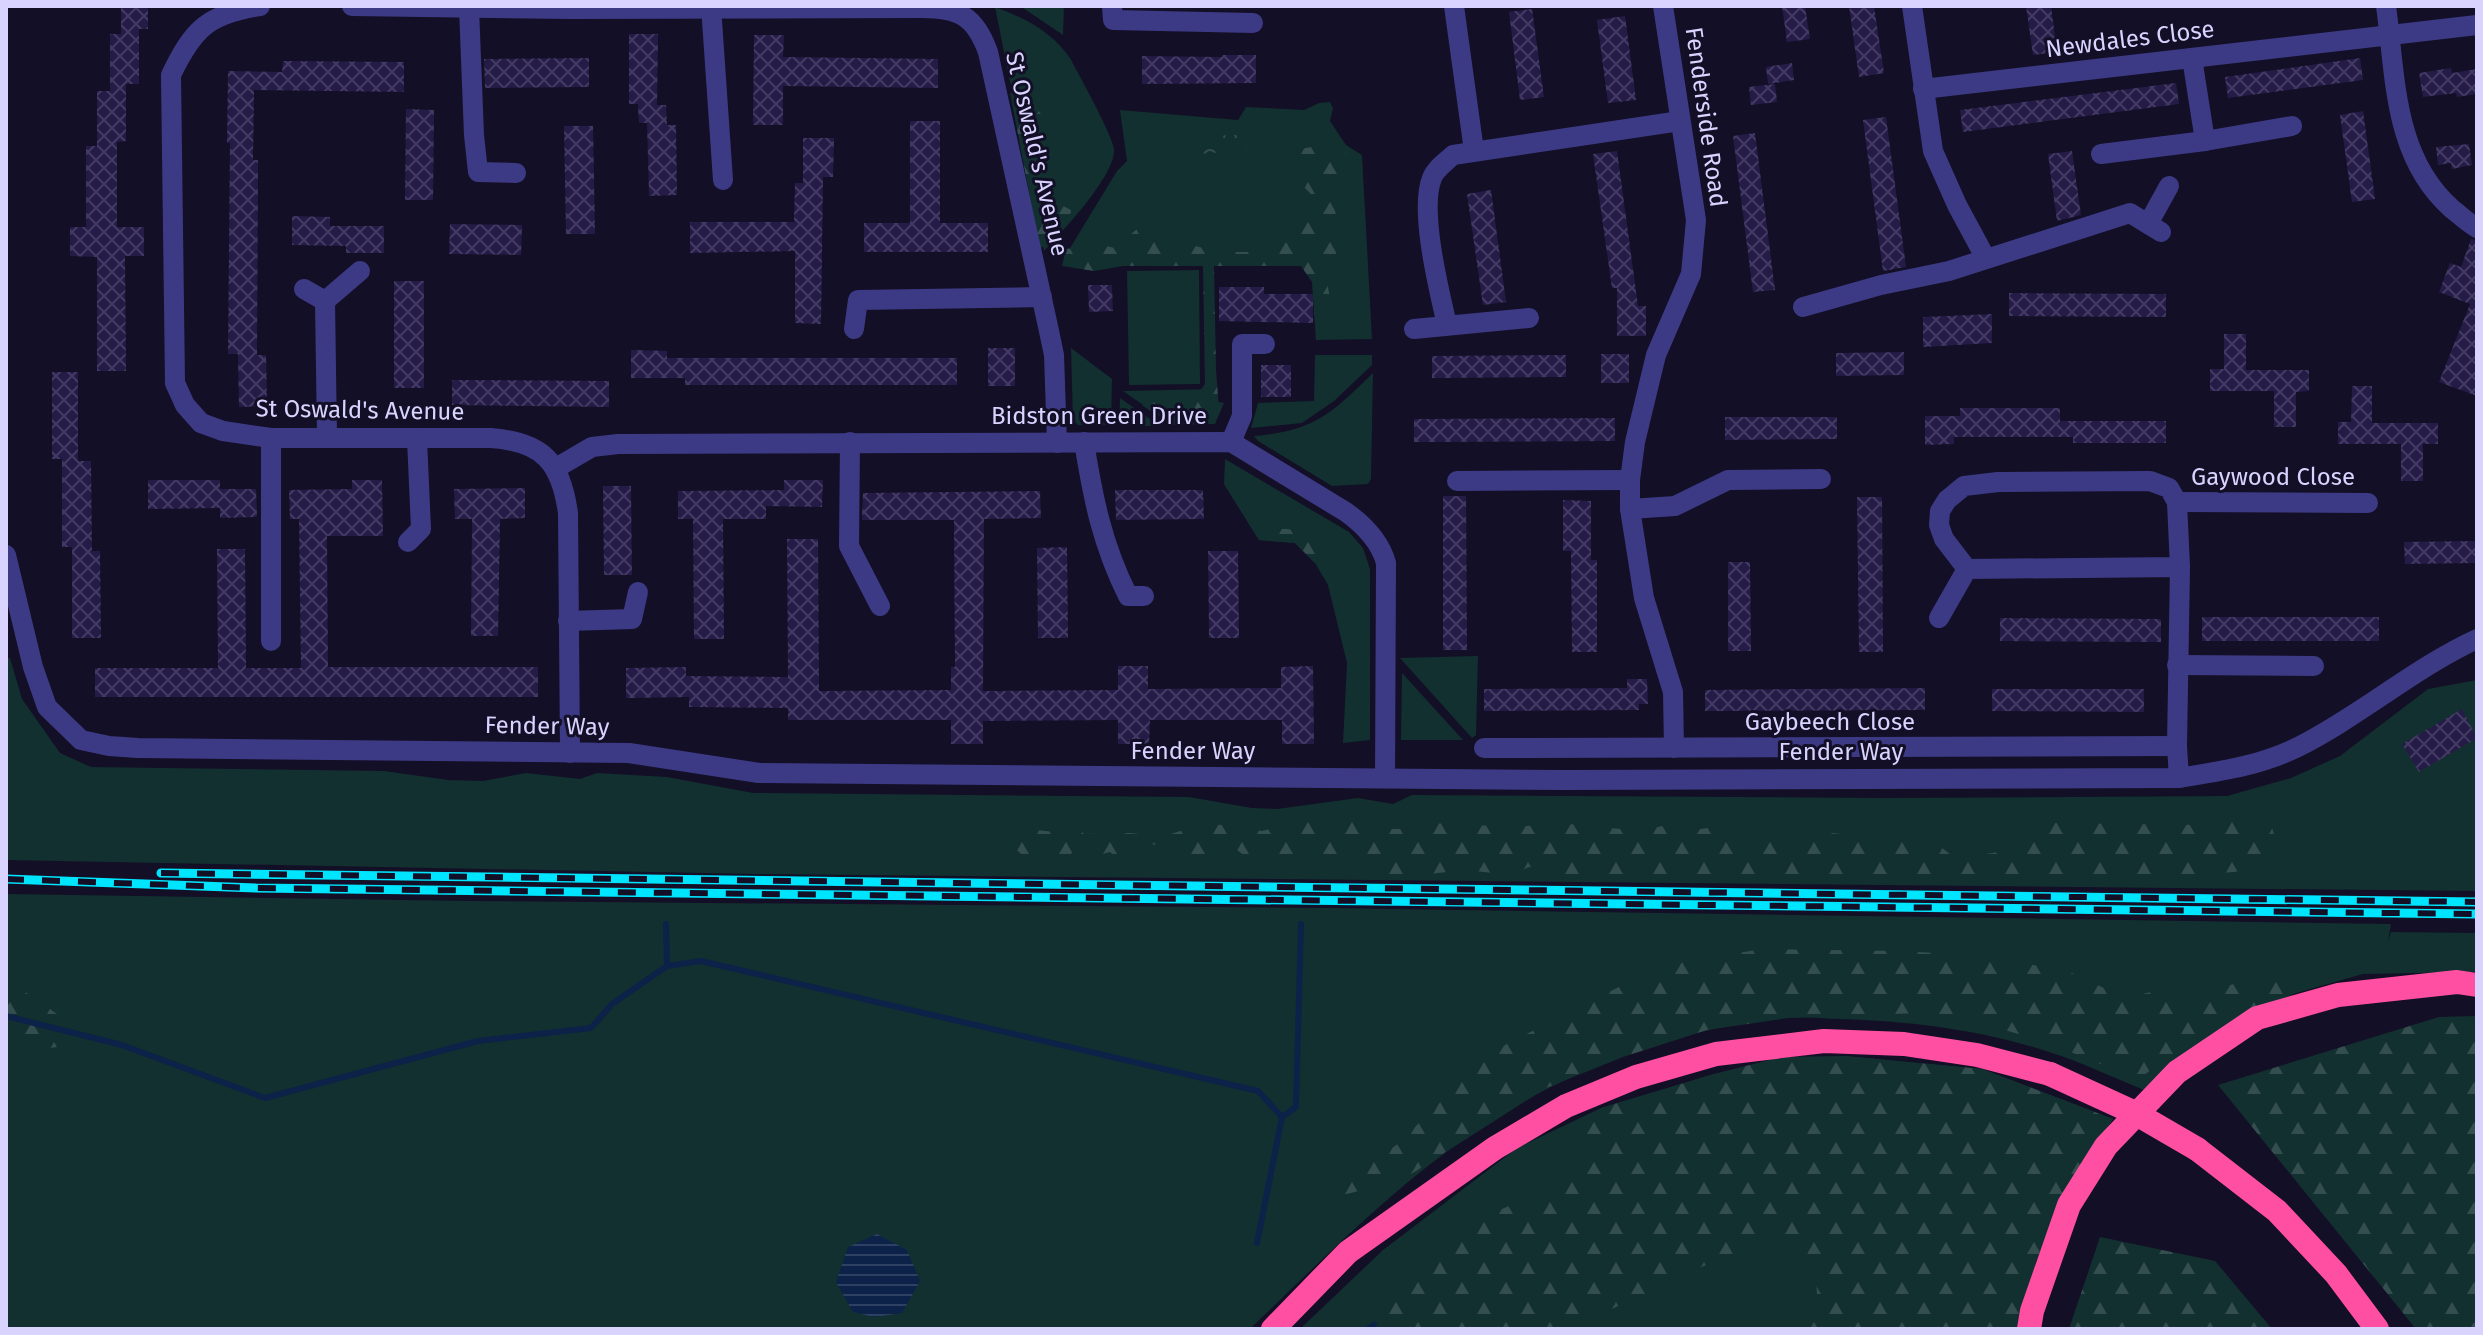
<svg xmlns="http://www.w3.org/2000/svg" width="2483" height="1335" viewBox="0 0 2483 1335" font-family="'Fira Sans',sans-serif">
<style>
.green{fill:#12302f}
.forest{fill:url(#forest-firs)}
.park{fill:url(#park-crowns)}
.water{fill:url(#water-rules)}
.lines{fill:none;stroke-linecap:round;stroke-linejoin:round}
.stream{stroke:#0c2248;stroke-width:6}
.building{fill:url(#building-cross-hatch)}
.minor{stroke:#3d3a85;stroke-width:20}
.highway{stroke:#ff4fa3;stroke-width:24}
.rail-casing{stroke:#00e5ff;stroke-width:9}
.rail{stroke:#130f26;stroke-width:6;stroke-dasharray:18;stroke-linecap:butt}
.highway-bridge{stroke:#ff4fa3;stroke-width:24}
.labels{text-anchor:middle;dominant-baseline:central;stroke-width:6;stroke-linejoin:round;paint-order:stroke}
.street-label{font-size:24px;fill:#d9d4ff;stroke:#130f26}
</style>
<defs>
<pattern id="forest-firs" width="22" height="20" patternUnits="userSpaceOnUse" patternTransform="scale(2)"><rect width="22" height="20" fill="#12302f"/><path d="M5 1l3.5 6h-7zM16 11l3.5 6h-7z" fill="#344d4e"/></pattern>
<pattern id="park-crowns" width="20" height="18" patternUnits="userSpaceOnUse" patternTransform="scale(2)"><rect width="20" height="18" fill="#12302f"/><path d="M2 6a3 3 0 1 1 6 0M12 15a3 3 0 1 1 6 0" fill="none" stroke="#344d4e"/></pattern>
<pattern id="water-rules" width="6" height="5" patternUnits="userSpaceOnUse" patternTransform="scale(2)"><rect width="6" height="5" fill="#0c2248"/><path d="M0 2.5h6" fill="none" stroke="#2f4163"/></pattern>
<pattern id="building-cross-hatch" width="8" height="8" patternUnits="userSpaceOnUse" patternTransform="scale(2)"><rect width="8" height="8" fill="#241b47"/><path d="M0 0l8 8M0 8l8-8" fill="none" stroke="#433b63"/></pattern>
</defs>
<rect width="100%" height="100%" fill="#130f26"/>
<g class="green">
<path d="M1020,6h44l-1,29z"/>
<path d="M995,7c30,11 56,24 75,51 8,15 43,78 44,91 2,26 -52,83 -70,102z"/>
<path d="M1330,102l3,6 -3,13 16,24 16,10 10,184 -55,1 -3,-59 -11,-18 -239,-5 53,-87 10,-10 -7,-51 118,10 8,-13 58,3 15,-7z"/>
<path d="M1199,270l1,114 -71,1 -2,-114z"/>
<path d="M1071,348l41,31 -1,46h-33l-5,-6z"/>
<path d="M1315,355h57v10l-38,36 -32,22 -51,5 7,-25 56,-2z"/>
<path d="M1373,373l-2,106 -3,5 -36,2 -74,-45 -4,-5c60,-5 77,-22 119,-63z"/>
<path d="M1215,389v12l9,2 -9,21 -43,1 -49,-34z"/>
<path d="M1120,398l40,28h-41z"/>
<path d="M1225,459l124,73 14,16 7,21v171l-27,3 4,-80 -19,-78 -13,-22 -20,-20 -36,-3 -35,-56z"/>
<path d="M1478,656l-2,79 -4,3 -72,-80z"/>
<path d="M6,658h4l12,41 38,54 31,14 293,4 64,9 35,1 43,-8 54,6 17,-6 70,4 86,16 436,4 63,11 25,1 81,-11 35,6 19,-9 472,3 343,-2 64,-18 49,-22 88,-67 49,-9v211l-1720,-17 -751,-14z"/>
<path d="M1402,673l61,67h-62z"/>
<path d="M6,894l465,7 859,7 1061,16 -3,18 3,-10 86,1v39l-114,2 -70,20 -61,29 -41,25 -47,42c-32,-13 -63,-28 -95,-38 -67,-22 -139,-31 -209,-33 -17,0 -36,-3 -54,-1 -112,10 -227,55 -319,119 -79,55 -147,125 -217,192h-1244z"/>
<path d="M1845,1056l137,13 131,50 -48,74 -29,68 -16,68h-720l83,-79 134,-102 84,-40 113,-34z"/>
</g>
<g class="forest">
<path d="M1018,92c28,25 36,28 20,65l13,43 20,10 -2,13 -29,26 -30,-156z"/>
<path d="M1317,146c21,2 37,6 42,28l-22,10 -6,11c7,30 18,50 -7,75 7,27 11,48 -8,71l-4,-59 -11,-16h-87l2,104 3,39 -22,6 -18,-5 -27,2 -10,-7 17,-8 39,-3 7,-10 -2,-118h-80l-29,5 -32,-5 4,-17 35,-4 14,3 22,-19c12,8 23,5 36,10 36,15 117,26 136,-21 2,-6 1,-18 1,-25l-11,-11 1,-33z"/>
<path d="M1224,484l9,7 29,38h25l25,4 11,12 1,7 -9,11 -20,-20 -36,-3z"/>
<path d="M1314,817l12,7 26,-5 16,9 30,1 37,-6 80,4 44,-4 82,8 21,-5 25,5 27,-4 44,13 23,-5 42,5 9,-7 43,5 29,-6 27,7 25,20 54,-9 45,-27 154,2 21,-6 17,6 22,-7 12,39 -46,15 -168,10 -13,-4 -117,-1 -73,5 -86,-3 -183,1 -66,-13 -17,8 -47,-5 -63,7 -26,-2 -25,-18 -44,-2 -58,4 -12,-9 -56,11c-17,-25 -40,-19 -57,2l-14,-11 -18,5 -13,-7 -20,9 -30,3 -23,-23 6,-12 42,5 16,-12 14,14 45,-1 35,3 43,-13 55,8z"/>
<path d="M1762,949l135,2 83,4 90,17 55,26 48,-11 12,33 41,-34 57,-14 10,22 -101,48 -54,37 -95,-38 -80,-23 -42,-5 -133,5 -81,12 -84,27 -77,31 -144,92 -59,15 -10,-10 65,-41 59,-59 48,-40 155,-79z"/>
<path d="M15,985l58,40 -7,21 -17,2 -43,-11v-51z"/>
<path d="M2477,1016v313h-61l-198,-244 221,-68z"/>
<path d="M1845,1056l137,13 131,50 -48,74 -29,68 -16,68h-230l27,-35 -2,-36 -38,-22 -56,22 -152,71h-198l31,-45 44,-28 29,-36 73,-30 48,-38 -30,-14 35,-30 113,-34 67,-17z"/>
<path d="M2100,1237l115,24 57,68h-203z"/>
</g>
<path class="park" d="M1255,134l1,12 -22,9 -12,-3 -20,2 -4,-15 10,-3z"/>
<path class="water" d="M877,1234l30,16 13,31 -18,32 -28,4 -21,-5 -17,-30 12,-35z"/>
<g class="lines">
<g class="stream">
<path d="M666,924l1,42"/>
<path d="M6,1016l116,29 143,53 213,-57 113,-13 21,-24 55,-38 34,-5 557,130 24,26 14,-10 5,-183"/>
<path d="M1257,1243l25,-126"/>
<path d="M1368,1329l6,-4"/>
</g>
</g>
<g class="building">
<path d="M121,6h27v23h-9v55h-13v57l-9,1v85h27v29h-19l1,115h-29v-114l-27,-1v-29h16v-81h11v-55h13v-57h11z"/>
<path d="M1782,6h23l5,33 -23,3z"/>
<path d="M1849,6h25l10,67 -25,4z"/>
<path d="M2026,6h25l6,46 -24,3z"/>
<path d="M1532,9l12,88 -24,3 -11,-88z"/>
<path d="M1625,16l11,84 -28,3 -11,-83z"/>
<path d="M629,34h29l-1,71h9l1,20h9l1,70 -28,1 -2,-73h-8l-1,-19h-9z"/>
<path d="M754,35h30l-1,22 155,2v29l-155,-2v39h-30z"/>
<path d="M1223,55h33v28l-114,1v-28l80,1z"/>
<path d="M589,58v29l-104,1 -1,-29z"/>
<path d="M2360,58l3,22 -135,18 -3,-21z"/>
<path d="M283,61l121,1v30l-150,-2 -1,70h5l-1,195h9l1,51 -28,1 -1,-53h-10l2,-211h-3l1,-72 54,1z"/>
<path d="M1792,63l2,17 -26,4 -2,-17z"/>
<path d="M2451,68l1,5 25,-4v25l-20,3 -1,-4 -33,4 -4,-24z"/>
<path d="M2176,83l3,21 -216,28 -3,-22z"/>
<path d="M1775,84l2,18 -26,3 -2,-18z"/>
<path d="M406,109l28,1 -1,90h-28z"/>
<path d="M2363,111l12,88 -23,3 -12,-87z"/>
<path d="M1886,117l20,150 -23,4 -20,-151z"/>
<path d="M910,121h30v102h48v29h-124v-29h46z"/>
<path d="M564,126h29l2,108h-29z"/>
<path d="M1755,133l20,157 -22,2 -20,-156z"/>
<path d="M803,138h31l-1,39h-10l-2,147 -26,-1v-72l-105,2v-31h104l1,-39h8z"/>
<path d="M2469,144l3,21 -20,4 -1,-6 -13,2 -2,-18z"/>
<path d="M1617,151l21,155h8v30h-29v-48h-5l-19,-134z"/>
<path d="M2072,151l9,64 -24,6 -9,-67z"/>
<path d="M1491,190l15,112 -23,3 -16,-111z"/>
<path d="M292,216l38,1v9h54v27h-38v-7l-54,-1z"/>
<path d="M450,224l72,1 -1,30 -72,-1z"/>
<path d="M2471,239l6,2v155l-38,-14 31,-78 -31,-12 11,-29 11,4z"/>
<rect x="394" y="281" width="30" height="107"/>
<path d="M1088,285h24l1,26 -24,1z"/>
<path d="M1219,287h45v7h49v29l-94,-2z"/>
<path d="M2009,293l157,1v23l-157,-1z"/>
<path d="M1992,314v29l-69,4v-30z"/>
<path d="M2224,334h22v36h63v21l-13,1v35h-22v-36h-64v-22h14z"/>
<rect x="988" y="348" width="27" height="38"/>
<path d="M631,350l36,1v7h290v27h-272v-7h-54z"/>
<path d="M1904,352v23l-68,1v-23z"/>
<rect x="1601" y="354" width="28" height="29"/>
<path d="M1566,355v22l-134,1v-22z"/>
<rect x="1261" y="365" width="30" height="32"/>
<path d="M52,372h26v89h13l1,90h8l1,87h-29v-91h-10v-88h-10z"/>
<path d="M452,380l157,1v26l-157,-2z"/>
<path d="M2352,386h20v37h66v21h-15v37h-22v-37h-63v-22h13z"/>
<path d="M1960,408h100v13h106v22h-93v-6h-119v7l-29,1v-29h35z"/>
<path d="M1725,417h112v22l-112,1z"/>
<path d="M1615,418v23l-201,1v-23z"/>
<path d="M148,480h72v9h36l1,28 -37,1v-10l-72,1z"/>
<path d="M352,480h30l1,56h-56l1,131h210v30h-443v-29h123l-1,-119h28l1,119h55l-2,-149h-9l-1,-29 63,-1z"/>
<path d="M784,480h39l-1,27 -56,-1v13h-43l1,120h-30l-1,-120h-15v-28l106,-1z"/>
<path d="M603,486h28l1,89h-28z"/>
<path d="M525,488v30l-25,1 -2,117h-27l1,-117h-17l-1,-30z"/>
<path d="M1115,490h88l1,29 -88,1z"/>
<path d="M1040,491l1,27 -57,1 -1,172 135,-1v-24h30v23l133,-1v-21l32,-1 1,78h-32v-24h-132l-1,24h-31v-24l-135,1v23h-32v-24h-163v-12l-99,-1v-10l-63,1v-30l60,-1v9l102,1 -1,-138h31l1,152 132,-1v-23h4l-1,-147h-92l1,-27z"/>
<path d="M1443,496h23l1,154h-24z"/>
<path d="M1857,497h25l1,155h-24z"/>
<path d="M1563,500l28,1v59h6v92h-25l-1,-101h-8z"/>
<path d="M2477,541v22l-72,1 -1,-22z"/>
<path d="M1067,547l1,91h-30l-1,-90z"/>
<path d="M1208,551h30l1,87h-30z"/>
<path d="M1728,562h22l1,89h-23z"/>
<rect x="2202" y="617" width="177" height="24"/>
<path d="M2000,618l161,1v23l-161,-1z"/>
<path d="M1627,679h20l1,25h-9v6l-155,1v-22l143,-1z"/>
<path d="M1925,688v22l-220,1v-21z"/>
<path d="M1992,689h152v23l-152,-1z"/>
<path d="M2462,709l15,29 -58,34 -17,-28z"/>
</g>
<g class="lines">
<g class="minor">
<path d="M260,6c-52,8 -67,23 -89,69l4,308 10,22 16,18 22,8 48,7h220c52,4 70,24 77,75l2,240"/>
<path d="M352,6l219,3 351,-1c37,0 53,8 66,44l61,279 5,24 3,88"/>
<path d="M711,6l12,174"/>
<path d="M1112,6l1,14 140,3"/>
<path d="M1454,6l20,145"/>
<path d="M1663,6l33,214 -5,54 -35,81 -21,87 -5,38v29l14,89 29,94 1,56"/>
<path d="M1912,6l21,145 24,54 28,52"/>
<path d="M2386,6c10,72 7,151 66,203 8,6 16,14 25,19"/>
<path d="M469,8l5,127 4,37 38,1"/>
<path d="M2192,58l13,83"/>
<path d="M1923,89l554,-64"/>
<path d="M2101,154l104,-13 87,-15"/>
<path d="M2148,224l21,-38"/>
<path d="M304,289l21,12 2,136"/>
<path d="M325,301l35,-30"/>
<path d="M1803,307l78,-22 68,-14 181,-58 31,19"/>
<path d="M1447,325c-8,-35 -28,-115 -15,-147 3,-9 14,-16 21,-23l227,-34"/>
<path d="M854,329l4,-29 184,-3"/>
<path d="M1414,329l115,-11"/>
<path d="M271,438v203"/>
<path d="M850,442l-1,104 31,60"/>
<path d="M1084,442c9,56 18,102 44,154h16"/>
<path d="M1231,442l11,-26v-72h23"/>
<path d="M556,468l36,-21 26,-3 613,-2 115,70c18,13 34,29 40,51l-1,215"/>
<path d="M1457,481l173,-1"/>
<path d="M2177,502l191,1"/>
<path d="M1630,509l45,-3 53,-26 93,-1"/>
<path d="M408,542l13,-13 -4,-90"/>
<path d="M6,555l27,112 14,40 34,33 28,6 29,2 491,5 130,20 805,7 615,-2c42,-7 80,-12 119,-31 62,-31 116,-79 179,-108"/>
<path d="M1939,618l28,-49"/>
<path d="M568,621l64,-2 6,-27"/>
<path d="M2177,665l137,1"/>
<path d="M1484,748l693,-2"/>
<path d="M2179,778l-2,-32 3,-179 -3,-65 -8,-14 -19,-7 -152,1 -34,4 -17,14 -7,11 -1,14 5,14 23,30 213,-2"/>
</g>
<g class="highway">
<path d="M2197,1149l80,62 59,63 41,55"/>
<path d="M1273,1329l75,-77 147,-104 71,-42 70,-29 80,-23 108,-13 80,3 73,11 73,19"/>
<path d="M2029,1329l3,-18 37,-106 37,-59 71,-74 80,-54 81,-23 119,-13 20,3"/>
</g>
<defs>
<g id="rail">
<path d="M161,873l2316,29"/>
<path d="M6,879l250,9 2221,26"/>
</g>
</defs>
<use href="#rail" class="rail-casing"/>
<use href="#rail" class="rail"/>
<path class="highway-bridge" d="M2050,1074l85,39 62,36"/>
</g>
<g class="labels">
<g class="street-label">
<text transform="translate(2130 39) rotate(-7)">Newdales Close</text>
<text transform="translate(1706 117) rotate(82)">Fenderside Road</text>
<text transform="translate(1037 154) rotate(77)">St Oswald's Avenue</text>
<text transform="translate(360 410) rotate(1)">St Oswald's Avenue</text>
<text x="1099" y="416">Bidston Green Drive</text>
<text x="2273" y="477">Gaywood Close</text>
<text x="1830" y="722">Gaybeech Close</text>
<text transform="translate(547 726) rotate(1)">Fender Way</text>
<text x="1193" y="751">Fender Way</text>
<text x="1841" y="752">Fender Way</text>
</g>
</g>
<rect width="2483" height="1335" fill="none" stroke="#d9d4ff" stroke-width="16"/>
</svg>
